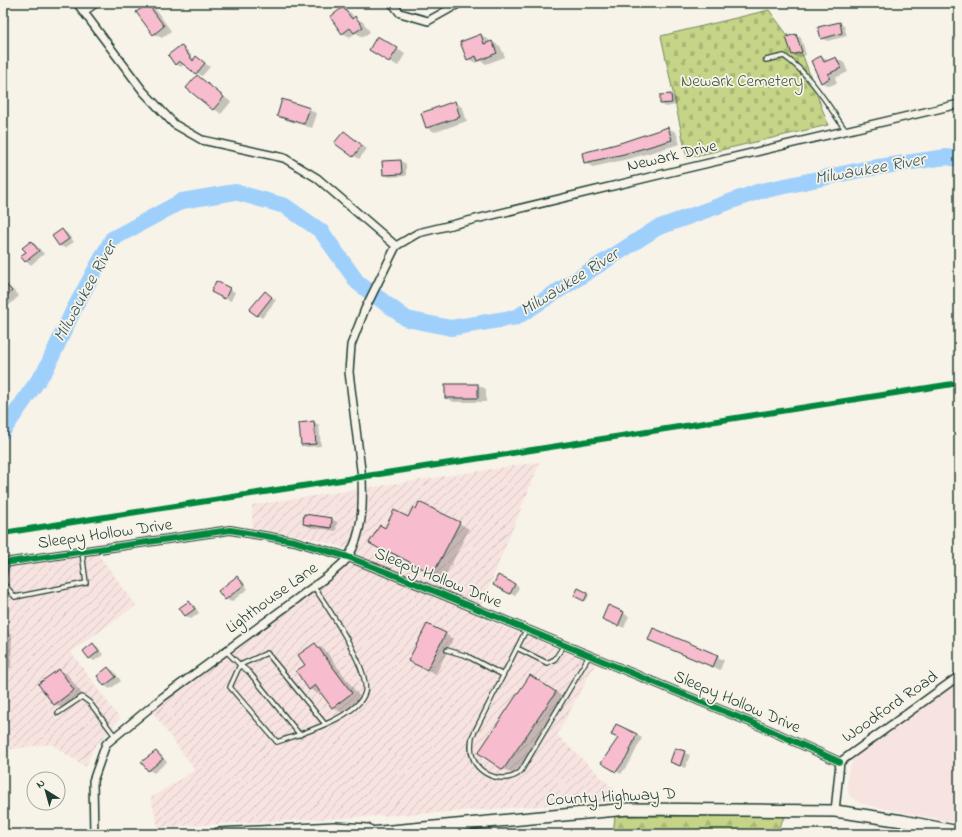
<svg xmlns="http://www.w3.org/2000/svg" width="962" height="837" viewBox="0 0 962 837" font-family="'Indie Flower',sans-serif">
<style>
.built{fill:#f7e3e0}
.industrial{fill:url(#industrial-furrows)}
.forest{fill:url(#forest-firs);stroke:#72885e}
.cemetery{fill:url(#cemetery-stones);stroke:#72885e}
.shadow{fill:#0003}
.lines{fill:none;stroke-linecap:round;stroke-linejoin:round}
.river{stroke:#9fd0fc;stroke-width:16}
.building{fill:#f7bdcf;stroke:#1f3d34}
.lane-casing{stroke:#1f3d34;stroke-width:6}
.street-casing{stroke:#1f3d34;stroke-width:10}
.secondary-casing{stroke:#1f3d34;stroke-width:14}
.lane{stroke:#f7f3e8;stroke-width:3.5}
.street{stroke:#f7f3e8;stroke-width:7}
.secondary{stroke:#f7f3e8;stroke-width:11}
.cycleway-casing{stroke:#f7f3e8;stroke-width:8}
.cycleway{stroke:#00873e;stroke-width:6}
.labels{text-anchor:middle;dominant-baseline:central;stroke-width:3.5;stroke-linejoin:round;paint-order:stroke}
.park-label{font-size:17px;fill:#405b45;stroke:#f7f3e8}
.street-label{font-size:17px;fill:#1f3d34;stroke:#f7f3e8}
.water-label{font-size:18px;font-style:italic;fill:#395a5c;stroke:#f7f3e8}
</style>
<defs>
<pattern id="industrial-furrows" width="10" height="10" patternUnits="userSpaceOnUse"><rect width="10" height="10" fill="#f7e3e0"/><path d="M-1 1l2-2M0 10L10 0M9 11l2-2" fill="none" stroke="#d3c4c1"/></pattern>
<pattern id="forest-firs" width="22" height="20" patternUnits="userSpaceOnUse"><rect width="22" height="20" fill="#c5d487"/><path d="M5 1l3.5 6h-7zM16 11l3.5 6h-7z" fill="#a9b775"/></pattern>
<pattern id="cemetery-stones" width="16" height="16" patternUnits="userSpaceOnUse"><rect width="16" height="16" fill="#c5d487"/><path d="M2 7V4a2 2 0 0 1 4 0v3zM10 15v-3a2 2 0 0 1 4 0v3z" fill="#a9b775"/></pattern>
</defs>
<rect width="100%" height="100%" fill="#f7f3e8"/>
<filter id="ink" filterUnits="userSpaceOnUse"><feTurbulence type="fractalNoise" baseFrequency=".025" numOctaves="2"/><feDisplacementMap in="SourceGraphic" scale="8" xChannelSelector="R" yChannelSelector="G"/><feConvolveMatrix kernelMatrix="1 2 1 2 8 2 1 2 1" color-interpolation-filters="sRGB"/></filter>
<g filter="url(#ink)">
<path class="built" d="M959,679v144l-87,-17 -12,-3 -9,-6 -3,-4 -1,-12 1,-9 6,-14z"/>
<g class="industrial">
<path d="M540,462l-63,154 118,48 -38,71 59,56 -2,10 -197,13 -259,13 -7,-29 44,-28 -44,-60 132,-97 45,-31 32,-28 -27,-10 -41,-10 -40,-6v-23z"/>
<path d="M97,553l39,52 -65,47 49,67 -27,29 -7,19 -35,-23 -48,6v-183z"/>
</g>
<path class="forest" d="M615,816h170l-10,18h-162z"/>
<path class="cemetery" d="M769,10l34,46 25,69 -141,33 -26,-122z"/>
<g class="shadow">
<path d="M148,5l8,5 15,21 -9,7 -8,-4z"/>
<path d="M343,9l8,4 3,5 9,4 7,10 -7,5 -7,-4 -6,4 -8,-4z"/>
<path d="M839,23l5,3 3,10 -20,5 -5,-3z"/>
<path d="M481,35l8,5 1,3 2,-1 8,4 5,11 -19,7 -5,-3 -5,2 -8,-4z"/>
<path d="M796,35l5,3 5,17 -8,3 -5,-3z"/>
<path d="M378,37l27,17 -7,12 -28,-17z"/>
<path d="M181,46l5,3 9,11 7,1 8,6 -8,9 -18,-12 -3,3 -5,-3z"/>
<path d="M821,57l8,4 7,-3 8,5 4,9 -13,6 2,5 -8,3 -8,-4z"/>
<path d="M197,76l34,26 -10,12 -34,-26z"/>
<path d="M671,95l5,3 1,7 -11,2 -5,-3z"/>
<path d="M454,102l8,5 5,14 -32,11 -8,-4z"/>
<path d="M309,109l8,5 -5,14 -26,-8 -8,-5z"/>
<path d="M668,128l8,4 4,12 -48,14 -39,9 -8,-4 36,-19z"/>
<path d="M349,135l18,14 -8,10 -23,-16z"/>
<path d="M401,161l5,3v12l-17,1 -5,-3 -1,-12z"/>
<path d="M62,230l5,3 7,9 -9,6 -5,-2 -7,-10z"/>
<path d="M31,242l5,3 8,9 -13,11 -9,-9 5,-4z"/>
<path d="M3,280l16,16 -16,15z"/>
<path d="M216,283l19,9 -4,9 -14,-7z"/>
<path d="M265,292l11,8 -14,18 -5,-3z"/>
<path d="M478,385l8,4v13h-32l-8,-4z"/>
<path d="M314,422l5,3 2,21 -14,1 -5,-3 -2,-20z"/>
<path d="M305,516l27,3 5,3 -1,9 -27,-4 -5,-3z"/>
<path d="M408,518l51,5 10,6 -25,50 -45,-23 -2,2 -26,-16 15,-13z"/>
<path d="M237,578l5,2 6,9 -17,13 -5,-3z"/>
<path d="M515,584l4,3 -4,9 -15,-8z"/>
<path d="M579,590l10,5 -3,6 -10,-6z"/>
<path d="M189,602l5,3 5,8 -8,6 -5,-3 -5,-8z"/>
<path d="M609,607l20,9 -5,12 -15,-7z"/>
<path d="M3,630l9,5 -1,33h-8z"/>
<path d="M653,630l71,30 -4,10 -64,-27z"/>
<path d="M445,634l8,5 -17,35 -19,-9z"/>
<path d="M93,644l5,3 5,8 -9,6 -5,-3z"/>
<path d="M315,644l10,6 37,50 -19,13 -11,-6 -10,-13 -2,1 -10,-6 -4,-24z"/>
<path d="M108,668l6,3 7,10 -11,8 -5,-3 -7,-10z"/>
<path d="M59,670l8,4 15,20 -19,15 -8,-5z"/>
<path d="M541,682l25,17 -52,76 -35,-22z"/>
<path d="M637,735l5,3 -10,20 -11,16 -5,-3z"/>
<path d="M675,749l15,6 -5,13 -14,-6z"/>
<path d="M156,752l5,3 6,7 -13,11 -5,-3z"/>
</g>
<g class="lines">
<path class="river" d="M3,431l43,-62 28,-60 38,-70 70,-38 53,-9 50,14 36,25 37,52 49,36 44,9 66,-11 140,-89 100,-36 108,-23 81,-12 13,2"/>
</g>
<g class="building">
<path d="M148,4l16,22 -11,9 -17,-23z"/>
<path d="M343,7l9,12 3,-3 8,11 -9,6 -4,-5 -8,6 -12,-17z"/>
<path d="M840,22l2,11 -21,6 -3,-12z"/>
<path d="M481,34l3,10 8,-3 5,12 -19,8 -2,-5 -9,4 -7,-18z"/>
<path d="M796,34l6,18 -10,3 -6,-18z"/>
<path d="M377,36l21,12 -9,14 -20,-12z"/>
<path d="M181,45l12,16 3,-5 9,7 -9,11 -17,-13 -4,4 -7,-10z"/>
<path d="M821,56l3,6 12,-5 5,11 -13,6 2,4 -9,5 -10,-22z"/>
<path d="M197,75l27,22 -11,13 -27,-22z"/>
<path d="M671,94l1,9 -12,1v-9z"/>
<path d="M282,99l28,9 -6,16 -27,-8z"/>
<path d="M455,101l5,16 -34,11 -5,-15z"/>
<path d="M668,127l4,13 -48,14 -40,9 -2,-10 38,-10z"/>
<path d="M344,131l18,14 -9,12 -19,-14z"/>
<path d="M401,160l1,14 -19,1 -1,-14z"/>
<path d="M62,229l7,10 -10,7 -7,-10z"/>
<path d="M31,241l8,10 -14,11 -5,-6 6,-4 -4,-4z"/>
<path d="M216,281l14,7 -5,11 -14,-7z"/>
<path d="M3,282l9,9 -9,8z"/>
<path d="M265,291l7,6 -15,19 -8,-6z"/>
<rect x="445" y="384" width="33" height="14"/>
<path d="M314,421l2,23 -15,1 -2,-22z"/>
<path d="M419,502l41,20 -27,52 -45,-23 -1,2 -18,-10 11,-18 5,3 9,-18 14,7 5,-10 3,2z"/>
<path d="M304,514l28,4 -1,10 -28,-4z"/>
<path d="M498,575l17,9 -5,10 -17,-9z"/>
<path d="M237,576l7,9 -19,15 -7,-9z"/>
<path d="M578,588l10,5 -4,8 -10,-5z"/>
<path d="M189,601l6,8 -10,7 -6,-8z"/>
<path d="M608,605l16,7 -6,14 -16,-7z"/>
<path d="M427,624l19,9 -19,37 -19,-9z"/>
<path d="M653,628l65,27 -5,12 -65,-27z"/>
<path d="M93,643l6,8 -10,8 -6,-8z"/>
<path d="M315,643l37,50 -20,15 -17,-23 -6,5 -13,-19 9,-6 -7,-10z"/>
<path d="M108,667l8,10 -12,9 -7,-10z"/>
<path d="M59,669l15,21 -20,15 -16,-21z"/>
<path d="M530,675l26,17 -53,78 -25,-17z"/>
<path d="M616,724l21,10 -9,21 -12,17 -15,-9 17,-25 -7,-3z"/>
<path d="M675,748l10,3 -5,15 -10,-4z"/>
<path d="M156,751l7,8 -15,12 -7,-9z"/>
</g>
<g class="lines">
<defs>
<g id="lane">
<path d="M766,60l18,-4c26,18 44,49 62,75"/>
<path d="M3,583l12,14 71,-14 -4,-31"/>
<path d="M3,583l3,-20"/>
<path d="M526,630l-54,107c-1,7 -2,14 1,21 6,19 35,27 48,13l68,-115"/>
<path d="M517,648l30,15 8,-4 9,-14"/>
<path d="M447,650l20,6 36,19"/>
<path d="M226,651l14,14 -10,22 47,55c21,-7 82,-25 88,-50 5,-22 -38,-86 -51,-105"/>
<path d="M58,713l24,-16 8,6 25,33"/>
<path d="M300,735l-51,-63 -9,-7 27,-12 58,71"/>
</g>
<g id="street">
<path d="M77,3l66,88 31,33 28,16 82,18 33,20 79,68"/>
<path d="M392,3l8,10 28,8 32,-18"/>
<path d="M83,12l13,-9"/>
<path d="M396,246l22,-13 257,-62 284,-67"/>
<path d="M3,563l227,-33 64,11 54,16 69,27 350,145 73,33"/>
<path d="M835,811l5,-49 119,-86"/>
<path d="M94,834l-1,-53 13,-37 57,-47 165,-121c6,-6 16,-12 20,-19 15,-23 15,-53 14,-79l-13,-106 2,-27 14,-36 31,-63"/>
</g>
<g id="secondary">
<path d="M218,834l116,-6 34,2"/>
<path d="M359,834l269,-25 207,2 68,10 56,11"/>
</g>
</defs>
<use href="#lane" class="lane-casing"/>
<use href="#street" class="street-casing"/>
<use href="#secondary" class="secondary-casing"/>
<use href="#lane" class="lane"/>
<use href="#street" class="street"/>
<use href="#secondary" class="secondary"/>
<defs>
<g id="cycleway">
<path d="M3,533l956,-150"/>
<path d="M3,563l227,-33 64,11 54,16 69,27 350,145 73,33"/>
</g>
</defs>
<use href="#cycleway" class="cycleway-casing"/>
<use href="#cycleway" class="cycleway"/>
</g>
</g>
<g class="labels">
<g class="park-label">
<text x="742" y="81">Newark Cemetery</text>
</g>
<g class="street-label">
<text transform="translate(672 156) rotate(-13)">Newark Drive</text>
<text transform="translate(105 534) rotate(-8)">Sleepy Hollow Drive</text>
<text transform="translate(438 578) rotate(22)">Sleepy Hollow Drive</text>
<text transform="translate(272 598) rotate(-36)">Lighthouse Lane</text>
<text transform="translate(737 702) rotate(23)">Sleepy Hollow Drive</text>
<text transform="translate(890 707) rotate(-35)">Woodford Road</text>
<text transform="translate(611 797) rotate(-3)">County Highway D</text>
</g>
<g class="water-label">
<text transform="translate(870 170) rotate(-10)">Milwaukee River</text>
<text transform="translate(570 283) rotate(-32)">Milwaukee River</text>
<text transform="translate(86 292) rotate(-61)">Milwaukee River</text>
</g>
</g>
<rect width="962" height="837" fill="none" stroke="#f7f3e8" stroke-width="16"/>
<rect x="8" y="8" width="946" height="821" fill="none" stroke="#1f3d34" stroke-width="1.5" filter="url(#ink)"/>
<g transform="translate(46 791) rotate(323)"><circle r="19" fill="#f7f3e8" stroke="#a1aaa0"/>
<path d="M0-3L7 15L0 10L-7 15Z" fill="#1f3d34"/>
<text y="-6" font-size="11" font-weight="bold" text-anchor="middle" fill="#1f3d34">N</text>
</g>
</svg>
